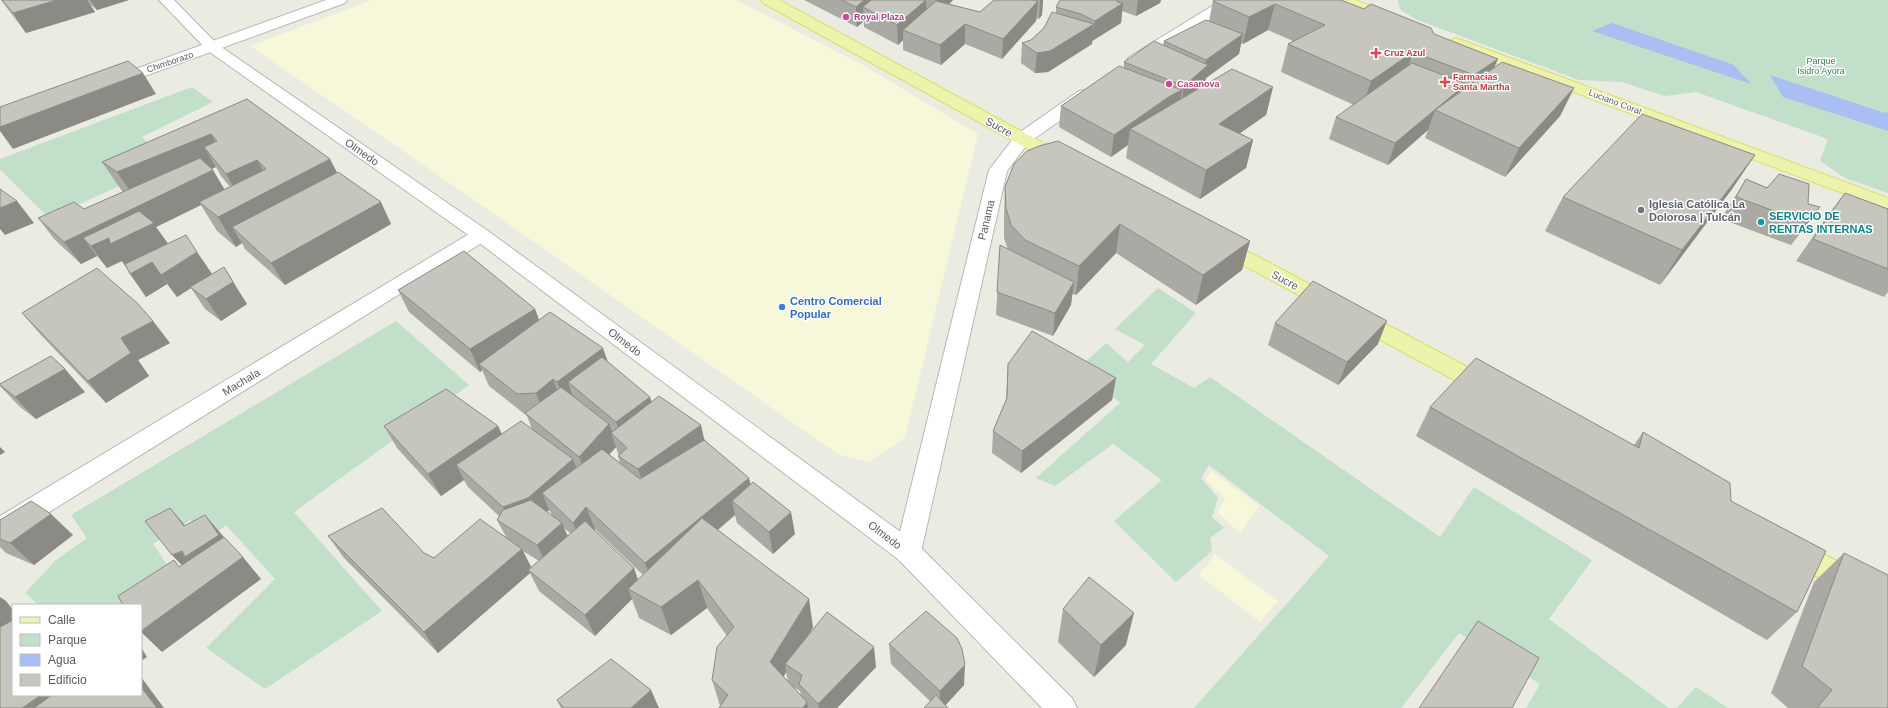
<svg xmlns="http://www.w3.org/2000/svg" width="1888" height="708" viewBox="0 0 1888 708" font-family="Arial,sans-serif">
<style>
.commercial{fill:#f7f8d9}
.green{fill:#c1dfc9}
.water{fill:#a9bef3}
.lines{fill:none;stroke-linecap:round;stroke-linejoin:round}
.minor-casing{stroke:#b7b7bc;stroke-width:2}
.tertiary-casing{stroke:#b7b7bc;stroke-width:2}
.primary-casing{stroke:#ddde67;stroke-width:2}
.minor{fill:#fff;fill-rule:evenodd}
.tertiary{fill:#fff;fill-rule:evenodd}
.primary{fill:#ebf3ad;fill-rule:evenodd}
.wall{fill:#aaa9a3;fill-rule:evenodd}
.shaded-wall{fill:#8b8a85}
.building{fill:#c6c5be;stroke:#8b8a85}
.hotel-dot{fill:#d1479c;stroke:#fff;stroke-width:1.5}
.health-dot{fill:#e0444e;stroke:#fff;stroke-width:1.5}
.worship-dot{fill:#6b7280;stroke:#fff;stroke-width:1.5}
.culture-dot{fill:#0f9aa8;stroke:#fff;stroke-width:1.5}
.shop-dot{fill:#3f7fe0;stroke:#fff;stroke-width:1.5}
.labels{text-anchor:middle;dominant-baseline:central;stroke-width:3;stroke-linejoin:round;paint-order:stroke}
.far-hotel-label{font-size:9px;font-weight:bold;fill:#b23c85;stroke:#fff;text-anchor:start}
.far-health-label{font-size:9px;font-weight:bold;fill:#be3a42;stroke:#fff;text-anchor:start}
.far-park-label{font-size:9px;fill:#3e7b52;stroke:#fff}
.far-street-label{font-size:9px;fill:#5a5b60;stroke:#fff}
.street-label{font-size:11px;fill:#5a5b60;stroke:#fff}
.worship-label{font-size:11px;font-weight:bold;fill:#5b616d;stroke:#fff;text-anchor:start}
.culture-label{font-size:11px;font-weight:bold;fill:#0d838f;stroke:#fff;text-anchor:start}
.shop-label{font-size:11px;font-weight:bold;fill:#366cbe;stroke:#fff;text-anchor:start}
</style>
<rect width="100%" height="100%" fill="#eaebe1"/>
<g class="commercial">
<path d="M372,0h364l127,65 115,69 -73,304 -36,24 -30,-7 -398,-278 -191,-131z"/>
<path d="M1212,471l47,35 -19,27 -23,-21 8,-13 -20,-20z"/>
<path d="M1215,554l63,47 -18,21 -61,-47z"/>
</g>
<g class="green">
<path d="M1398,0h490v193l-43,-15 -25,-17 8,-22 -132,-47 -31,4 -43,-14 -43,-2 -164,-61 -15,-10z"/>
<path d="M192,87l21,15 -71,35 25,27 -118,54 -49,-49v-10z"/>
<path d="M1158,288l38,25 -45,51 43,24 16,-11 230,160 34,-50 118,73 -43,59 120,89h-143l14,-24 -81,-51 -58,75h-207l135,-152 -120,-91 -8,13 17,20 -6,19 12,11 -14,10 2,13 -36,31 -62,-61 48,-41 -49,-36 -58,42 -19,-8 84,-75 -41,-35 27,-25 22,19 17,-17 -30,-16z"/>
<path d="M396,321l73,64 -175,127 88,99 -117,78 -59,-41 69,-69 -49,-54 -15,12 -21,-17 -37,24 25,37 -37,24h-102l-14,-12 31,-33 31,-22 -16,-23z"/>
<path d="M1696,687l32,21h-51z"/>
</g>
<g class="water">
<path d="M1612,23l122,42 17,19 -159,-53z"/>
<path d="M1770,75l115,38 3,-1v19l-105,-34z"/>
</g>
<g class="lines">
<defs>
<g id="minor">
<path d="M326,0h21l-2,3 -225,82 -6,2 -6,-2 -2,-3 2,-3z"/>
<path d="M1222,0h17l-2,3 -96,60 -6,2 -6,-2 -2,-3 2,-3z"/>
<path d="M1085,90l6,1 2,4 -2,4 -63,44 -21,28 -86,381 -4,8 -9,3 -9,-3 -4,-8 94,-382 27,-35 63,-44z"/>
<path d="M481,229l7,2 3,4 -3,4 -479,298 -9,3v-24l474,-285z"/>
</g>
<path id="tertiary" d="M159,0h15l43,44 271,187 429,313 155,154 5,10h-35l-143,-148 -425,-321 -267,-189z"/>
<g id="primary">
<path d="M761,0h18l290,157 3,4 -3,4 -6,1 -6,-1 -294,-162z"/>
<path d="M1335,0h20l42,16 2,3 -2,3h-10l-50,-19z"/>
<path d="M1456,38l432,160v12l-437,-164 -3,-3 3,-3z"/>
<path d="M1219,238l7,2 270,142 3,6 -3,6 -8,2 -8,-2 -268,-146 -3,-4 3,-4z"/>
<path d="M1792,539l9,3 87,46v26l-10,-4 -95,-52 -4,-8 4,-8z"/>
</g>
</defs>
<use href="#minor" class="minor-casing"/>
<use href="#tertiary" class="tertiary-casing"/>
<use href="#primary" class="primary-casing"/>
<use href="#minor" class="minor"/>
<use href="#tertiary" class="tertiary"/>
<use href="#primary" class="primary"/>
</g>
<g class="wall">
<path d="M1,0h128l-32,10 -7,-6 5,8 -69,21z"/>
<path d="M804,0h149l-4,4 31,8 14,-12h49l-1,15 -3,4 -2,-1 -1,3 -34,38 -37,-15 -24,21 -38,-15v-10l-5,5 -34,-18v-6l-7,6z"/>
<path d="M1060,0h101l-1,3 -24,13 -14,-5 -1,12 -29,18v3l-44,28 -13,1 -14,-10 1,-20 9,-3 13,-12 12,-15v-6z"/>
<path d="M1213,1l151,8 70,25 60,33 80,21 -14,28 -55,61 -80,-39 3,-8 -40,35 -59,-26 7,-22 18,-12 -73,-33 7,-28 5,-3 -25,-11 -25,14 -2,-1 -2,11 -33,24 -2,7 -1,2h70l-7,28 -26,18 13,7 -7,28 -46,31 -74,-41 2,-13 -17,12 -52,-30 2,-21 63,-38v-6l39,-17 1,-4 45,-20z"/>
<path d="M247,99l90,74 54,51 -106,61 -40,-36 -3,-6 -6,4 -19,-16 -16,-26 -45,22 12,17 29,8 15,22 35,30 -26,17 -16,-12 -14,-21 -14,9 -10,-13 -21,13 -19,-31 -1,1 -4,-6 -15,7 -10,-12 -16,8 -26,-24 -17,-22 46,-9 39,-17 -1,-1 -20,-29zM216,167l5,9 9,11 -6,2 -12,-20z"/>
<path d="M1755,155l-23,34 -72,96 -115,-54 18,-34z"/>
<path d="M1746,179l62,25 12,3 -29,38 -70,-26z"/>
<path d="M1005,187l245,54 -8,29 -46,35 -80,-52 -40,42 -4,-1 -1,11 -18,31 -57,-21 4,-70 8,5 -4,-12v-21z"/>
<path d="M1845,193l43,16v83l-4,5 -88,-36 32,-46z"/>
<path d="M398,290l137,19 4,11 69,42 44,40 53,38 45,44 45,50 -22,20 -36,-31 -2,-8 -17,15 95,97 -3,6 66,34 -39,41h-118l1,-2 -8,-26 15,-44 -20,-28 -36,27 -32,-17 -7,-19 -37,37 -56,-45 -9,-18 -92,80 -94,-95 -16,-22 96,17 10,5 72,-21 -9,-17 2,-4 -31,-29 -4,-7 -23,16 -44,-48 -13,-22h114l4,8 30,-5 -5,-13 -38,-30 -7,-16 -2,2 -71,-60zM616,447l3,9h-1l2,7 -11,-9zM549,510l3,5 -5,-3zM563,527l8,7 -3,2zM595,529l48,46 -5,5 -4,-12 -40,-38zM523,551l16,10 -8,6zM786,672l2,10 -4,-5zM793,687l7,4 1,4z"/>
<path d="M22,313l148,30 -32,17 11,16 -43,27 -65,-68z"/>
<path d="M1275,323l103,21 -40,41 -70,-40z"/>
<path d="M1008,364l108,14 -4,22 -91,73 -29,-20 1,-22 13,-31z"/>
<path d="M0,386l85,6 -49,27 -16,-12z"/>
<path d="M1430,407l204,38 9,-13 88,69 66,111 -30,28 -351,-204z"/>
<path d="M0,520l73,15 -39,30 -28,-12 -6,-6z"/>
<path d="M1844,553l44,155h-100l-17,-15 43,-111z"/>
<path d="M1063,609l63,36 -32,32 -36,-35z"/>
<path d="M889,644l75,41 -19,20 -15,-4 -39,-37z"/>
<path d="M557,700l102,8h-98z"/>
</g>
<g class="shaded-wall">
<path d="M57,0h30l8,12 -69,21 -13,-20z"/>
<path d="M90,0h39l-32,10z"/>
<path d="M864,0h23l-24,7 1,14 -7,6 -1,-20z"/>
<path d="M926,0l1,19 -24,11v10l-5,5 -1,-20z"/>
<path d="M937,0h16l-16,17z"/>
<path d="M1040,0h3l-1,15 -3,4z"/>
<path d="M1138,0h23l-1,3 -24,13z"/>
<path d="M1038,1l-2,20 -34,38 1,-20z"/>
<path d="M1123,3l-2,20 -29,18 3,-20z"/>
<path d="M1275,4l-7,26 -25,14 6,-27z"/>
<path d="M965,24v20l-24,21 -1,-20z"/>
<path d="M1094,24l-2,20 -44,28 -13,1 2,-20z"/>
<path d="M1243,34l-4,20 -33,24 -2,7 -23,22 3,-21 20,-18 2,-8z"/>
<path d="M1413,52l-9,27 -42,30 9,-28z"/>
<path d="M1498,59l-12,27 -23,17 11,-28z"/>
<path d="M143,73l13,21 -143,55 -13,-18v-4z"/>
<path d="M1466,84l-9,20 -22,6 -7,20 -40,35 7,-22z"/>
<path d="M1273,87l-7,28 -53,37 6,-28z"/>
<path d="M1574,88l-14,28 -55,61 14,-29z"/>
<path d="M1182,90l-3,21 -49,18 -2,16 -17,12 3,-22 56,-39z"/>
<path d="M211,134l17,29 -24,-16 12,20 -79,34 -20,-29z"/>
<path d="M1253,140l-7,28 -46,31 6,-29z"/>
<path d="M1755,155l-23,34 -72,96 22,-35z"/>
<path d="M330,159l15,29 -113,39 10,16 -6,4 -18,-30 25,-14 -17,-29 31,-14 16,28z"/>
<path d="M213,170l13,22 -27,10 2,3 -45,22 13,18 -43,22 -4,-6 -15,7 -16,-22 -8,-8 14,18 -16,8 -17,-22z"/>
<path d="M17,201l17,22 -29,12 -5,-6v-21z"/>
<path d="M381,202l10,22 -106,61 -14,-22z"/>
<path d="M1820,207l-16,21 -13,17 16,-22z"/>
<path d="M1120,224l-4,29 -40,42 3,-29z"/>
<path d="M1250,241l-8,29 -46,35 7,-30z"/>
<path d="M197,252l15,22 -22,13 1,1 -14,9 -16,-22z"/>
<path d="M152,262l15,22 -21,13 -16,-23z"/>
<path d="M224,267l23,37 -26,17 -15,-22z"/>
<path d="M1074,282l-3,23 -18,31 2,-23z"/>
<path d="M535,309l8,22 -64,33 3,6 -2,2 -10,-23z"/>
<path d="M153,321l17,22 -32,17 11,16 -43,27 -18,-22 33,-43z"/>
<path d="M1387,321l-9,23 -40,41 9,-23z"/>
<path d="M603,348l8,23 -43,11 5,16 -7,6 -9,-22z"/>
<path d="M65,369l20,23 -49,27 -21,-22z"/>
<path d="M1116,378l-4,22 -91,73 1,-22z"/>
<path d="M553,379l8,22 -16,14 -9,-22z"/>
<path d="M650,397l7,22 -33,25 -8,-22z"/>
<path d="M609,424l5,12 -3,-3 5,14 -28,32 -9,-22z"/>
<path d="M701,425l5,22 -60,44 -8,-22z"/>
<path d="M498,426l10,22 -52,17 8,15 -23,16 -13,-22z"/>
<path d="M0,447l5,5 -5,3z"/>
<path d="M573,459l8,22 -39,12 7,17 -10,10 -26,9 -10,-22z"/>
<path d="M749,478l5,22 -22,1 3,14 -82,69 -8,-21z"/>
<path d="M586,507l9,22 -13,15 -9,-21z"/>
<path d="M170,508l19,22 16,-15 18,21 14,20 -45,20 -20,-21 10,-4 2,-25z"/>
<path d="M791,512l4,22 -22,20 -4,-22z"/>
<path d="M51,514l22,21 -39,30 -24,-22z"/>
<path d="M562,523l9,21 -24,22 -10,-21z"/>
<path d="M522,549l11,22 -5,-1 2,3 -92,80 -14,-21z"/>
<path d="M243,557l18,22 -99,73 -21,-20v-1z"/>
<path d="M634,568l7,21h-13l4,10 -37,37 -10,-21z"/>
<path d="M698,580l9,28 -36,27 -10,-28z"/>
<path d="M0,597l6,4 7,9v22l-13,8z"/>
<path d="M809,599l4,28 -24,40 -4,-3 1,8 -10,17 -6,-27z"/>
<path d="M1134,613l-8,32 -32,32 7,-32z"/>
<path d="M141,647l6,10 -6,4z"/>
<path d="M874,647l2,20 -39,41h-18l-1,-4z"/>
<path d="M965,665l-1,20 -21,23h-3v-17z"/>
<path d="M141,677l23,31h-7l-16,-21z"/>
<path d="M651,690l8,18h-28z"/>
<path d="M41,695h51l-16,13h-54z"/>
<path d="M807,702l1,6h-5z"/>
</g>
<g class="building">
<path d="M2,0h55l-44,13z"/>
<path d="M841,0h23l-8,7z"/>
<path d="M871,0h55l-29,25 -34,-18z"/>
<path d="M994,0h38l6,1 -35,38 -38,-15 -25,21 -37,-15 33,-29 44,11z"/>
<path d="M1060,0h57v2l6,1 -28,18 -14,-7 -25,-7z"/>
<path d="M1215,0h126l23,9 7,-5 60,24 3,6 64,25 -24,16 -61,-23 -42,29 -83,-37 37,-19 -50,-21 -26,13 -36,-16z"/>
<path d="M1052,12l42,12 -44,27 -13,2 -15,-10 9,-3 13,-12z"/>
<path d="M1206,20l37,14 -37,26 -42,-19z"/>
<path d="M1154,41l54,24 -24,21 -60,-24z"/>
<path d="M128,61l15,12 -143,54v-20z"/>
<path d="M1502,62l72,26 -55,60 -84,-38z"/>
<path d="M1412,63l54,21 -71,59 -59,-26z"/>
<path d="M1119,66l63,24 -12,6 -56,39 -53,-29z"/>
<path d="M1232,69l41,18 -54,37 34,16 -47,30 -76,-41z"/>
<path d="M247,99l83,60 -112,58 -19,-15 67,-33 -9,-9 -31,14 -22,-27 13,-6 -6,-7 -94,38 -15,-10z"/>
<path d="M1642,114l113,41 -73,95 -119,-53z"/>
<path d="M1058,141l192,100 -47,34 -83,-51 -41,42 -54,-26 -14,-15 -5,-17 -1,-21 9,-23 13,-13 12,-5z"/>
<path d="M200,158l13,12 -149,72 -26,-24 36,-16 10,7z"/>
<path d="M338,172l43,30 -110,61 -39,-36z"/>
<path d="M1779,174l30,10 -1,20 12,3 -13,16 -71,-26 10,-18 21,9z"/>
<path d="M0,189l17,12 -17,7z"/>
<path d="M1845,193l43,16v60l-75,-30z"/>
<path d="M139,211l15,12 -44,21 -1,-6 -18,8 -8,-8z"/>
<path d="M186,235l11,17 -36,23 -9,-13 -22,12 -5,-10z"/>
<path d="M1000,245l74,37 -19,31 -58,-21z"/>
<path d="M464,251l71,58 -65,40 -72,-59z"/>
<path d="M224,267l9,15 -27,17 -16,-12z"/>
<path d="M97,268l40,35 16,18 -32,17 10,15 -43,28 -66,-68z"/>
<path d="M1313,281l74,40 -40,41 -72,-39z"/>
<path d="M550,312l53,36 -46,34 -4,-3 -17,14 -19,1 -38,-30z"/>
<path d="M1032,331l84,47 -94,73 -29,-20 14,-33 1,-34z"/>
<path d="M51,356l14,13 -50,28 -15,-12v-1z"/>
<path d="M602,357l48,40 -34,25 -48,-40z"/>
<path d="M1476,358l163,90 4,-16 87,51 1,18 95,50 -29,61 -367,-205z"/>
<path d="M561,387l48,37 -30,33 -54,-44z"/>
<path d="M446,389l52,37 -70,48 -44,-48z"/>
<path d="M659,396l42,29 -63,44 -20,-13 9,-8 -16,-15z"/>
<path d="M521,421l52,38 -45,39 -25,9 -47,-42z"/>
<path d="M704,440l45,38 -104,85 -59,-56 -13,16 -31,-30 60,-44 38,30z"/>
<path d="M753,482l38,30 -22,20 -37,-31z"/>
<path d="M531,500l31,23 -25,22 -40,-25 6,-10z"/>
<path d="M31,501l20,13 -41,29 -10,-4v-19z"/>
<path d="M170,508l14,18 21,-11 14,20 -34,22 -3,-6 -10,4 -27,-34z"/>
<path d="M382,508l42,45 10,5 46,-39 42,30 -98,83 -96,-96z"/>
<path d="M702,518l107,81 -39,63 37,40 -4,6h-84l9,-13 -16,-15 5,-33 17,-20 -36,-47 -37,27 -33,-18z"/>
<path d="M585,521l49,47 -49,47 -57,-45z"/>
<path d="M224,537l19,20 -102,74v-26h-18l-5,-9 56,-36 5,7z"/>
<path d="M1844,553l44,22v133h-71l15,-18 -30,-24z"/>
<path d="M1089,577l45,36 -33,32 -38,-36z"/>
<path d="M926,611l31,27 5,11 3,16 -25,26 -51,-47z"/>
<path d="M827,612l47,35 -56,57 -19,-20 3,-9 -17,-11z"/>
<path d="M13,620v75h28l-19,13h-21l-1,-1v-80z"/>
<path d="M1478,621l61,37 -27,50h-93z"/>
<path d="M611,659l40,31 -20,18h-67l-7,-8z"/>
<path d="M141,687l16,21h-123l18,-13h89z"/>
<path d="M936,695l12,13h-24z"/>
</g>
<g class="hotel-dot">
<circle cx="846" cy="17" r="4"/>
<circle cx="1169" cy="84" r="4"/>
</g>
<g class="health-dot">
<path d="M1374 47h4v4h4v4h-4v4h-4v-4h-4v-4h4z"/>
<path d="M1443 76h4v4h4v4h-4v4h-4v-4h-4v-4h4z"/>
</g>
<circle class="worship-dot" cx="1641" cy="210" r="4"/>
<circle class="culture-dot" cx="1761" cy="222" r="4"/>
<circle class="shop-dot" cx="782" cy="307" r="4"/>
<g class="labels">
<g class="far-hotel-label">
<text x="854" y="17">Royal Plaza</text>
<text x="1177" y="84">Casanova</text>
</g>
<g class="far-health-label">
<text x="1384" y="53">Cruz Azul</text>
<text x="1453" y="77">Farmacias<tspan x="1453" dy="10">Santa Martha</tspan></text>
</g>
<g class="far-park-label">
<text x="1821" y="61">Parque<tspan x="1821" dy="10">Isidro Ayora</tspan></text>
</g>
<g class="far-street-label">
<text transform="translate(170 62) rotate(-19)">Chimborazo</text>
<text transform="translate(1615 102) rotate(21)">Luciano Coral</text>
</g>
<g class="street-label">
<text transform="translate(999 127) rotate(29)">Sucre</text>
<text transform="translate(362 152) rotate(35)">Olmedo</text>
<text transform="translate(986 220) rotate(-77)">Panama</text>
<text transform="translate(1285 280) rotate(28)">Sucre</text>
<text transform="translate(625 342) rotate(37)">Olmedo</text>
<text transform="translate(241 382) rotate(-31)">Machala</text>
<text transform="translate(885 535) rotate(37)">Olmedo</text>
</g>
<g class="worship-label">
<text x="1649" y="204">Iglesia Católica La<tspan x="1649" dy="13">Dolorosa | Tulcán</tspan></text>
</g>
<g class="culture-label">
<text x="1769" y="216">SERVICIO DE<tspan x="1769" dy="13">RENTAS INTERNAS</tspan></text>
</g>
<g class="shop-label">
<text x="790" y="301">Centro Comercial<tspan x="790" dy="13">Popular</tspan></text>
</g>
</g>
<rect x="12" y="604" width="130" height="92" fill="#ffffff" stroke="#bdbdbf"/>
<rect x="20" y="617" width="20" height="6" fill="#ebf3ad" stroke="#bdbdbf"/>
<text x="48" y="624" font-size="12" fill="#5a5b60">Calle</text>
<rect x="20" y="634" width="20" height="12" fill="#c1dfc9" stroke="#bdbdbf"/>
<text x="48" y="644" font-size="12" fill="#5a5b60">Parque</text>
<rect x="20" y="654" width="20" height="12" fill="#a9bef3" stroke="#bdbdbf"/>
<text x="48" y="664" font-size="12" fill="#5a5b60">Agua</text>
<rect x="20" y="674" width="20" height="12" fill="#c6c5be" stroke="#bdbdbf"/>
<text x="48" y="684" font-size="12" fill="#5a5b60">Edificio</text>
</svg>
